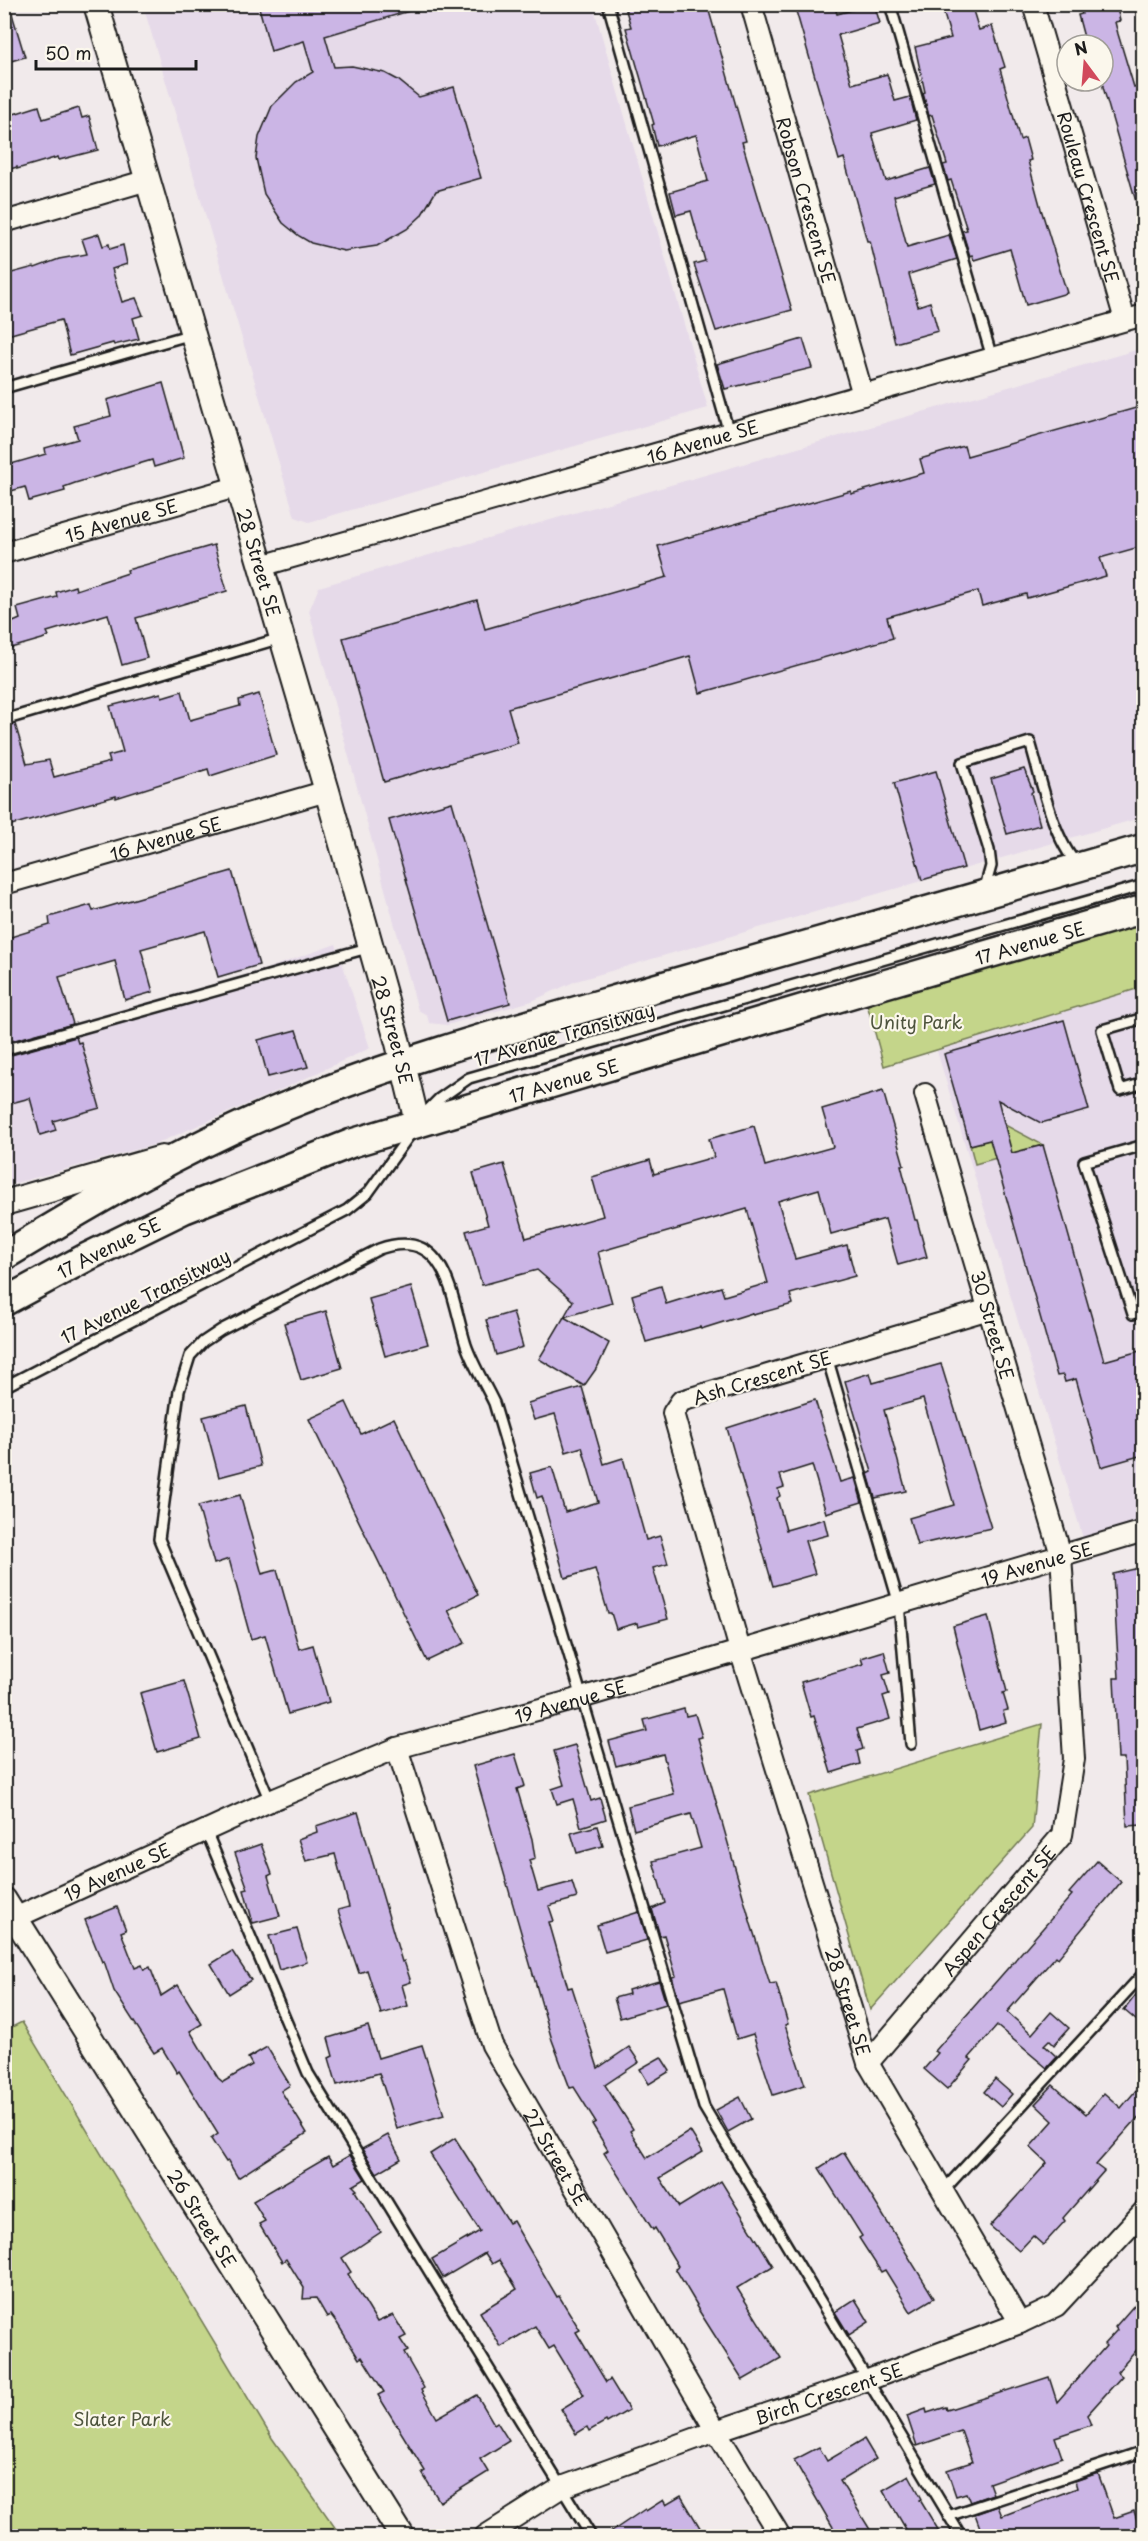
<svg xmlns="http://www.w3.org/2000/svg" width="1148" height="2541" viewBox="0 0 1148 2541" font-family="'Playpen Sans',sans-serif">
<style>
.built{fill:#e6dae9}
.green{fill:#c4d58a;stroke:#707853;stroke-width:1.5}
.building{fill:#cbb5e5;stroke:#1c1c1c;stroke-width:1.5}
.lines{fill:none;stroke-linecap:round;stroke-linejoin:round}
.service-casing{stroke:#1c1c1c;stroke-width:14}
.minor-casing{stroke:#1c1c1c;stroke-width:24}
.tertiary-casing{stroke:#1c1c1c;stroke-width:28}
.secondary-casing{stroke:#1c1c1c;stroke-width:32}
.service{stroke:#fbf7ec;stroke-width:9}
.minor{stroke:#fbf7ec;stroke-width:20}
.tertiary{stroke:#fbf7ec;stroke-width:24}
.secondary{stroke:#fbf7ec;stroke-width:27}
.labels{text-anchor:middle;dominant-baseline:central;stroke-width:4.5;stroke-linejoin:round;paint-order:stroke}
.street-label{font-size:18px;fill:#1c1c1c;stroke:#fbf7ec}
.park-label{font-size:18px;fill:#4e543d;stroke:#fbf7ec}
</style>
<rect width="100%" height="100%" fill="#f1eaeb"/>
<filter id="ink" filterUnits="userSpaceOnUse"><feTurbulence type="fractalNoise" baseFrequency=".0167" numOctaves="2"/><feDisplacementMap in="SourceGraphic" scale="12" xChannelSelector="R" yChannelSelector="G"/><feConvolveMatrix kernelMatrix="1 2 1 2 8 2 1 2 1" color-interpolation-filters="sRGB"/></filter>
<g filter="url(#ink)">
<g class="built">
<path d="M143,5h450l115,403 -399,114 -14,-5z"/>
<path d="M1143,348v469l-567,164 -44,20 -85,24 -18,-2 -2,-8 -9,-5 -109,-399 10,-24z"/>
<path d="M336,944l34,104 -81,38 -136,59 -148,41v-138l261,-79z"/>
<path d="M1143,987v544l-57,17 -149,-497z"/>
</g>
<g class="green">
<path d="M1143,920v67l-259,79 -18,-66z"/>
<path d="M1005,1125l38,20 -68,19 -5,-19 37,-10z"/>
<path d="M1042,1724l-10,104 -162,182 -61,-215z"/>
<path d="M22,2022l250,416 69,98h-336l-1,-505z"/>
</g>
<g class="building">
<path d="M9,4l16,53 -21,6v-58z"/>
<path d="M258,4h157l1,5 -91,27 9,31 18,-1 33,7 13,7 21,17 35,-10 27,91 -45,13 -15,25 -14,13 -30,17 -33,5 -33,-8 -12,-7 -16,-13 -19,-29 -8,-36 3,-21 13,-31 24,-24 17,-10 -9,-31 -33,10z"/>
<path d="M624,4h83l39,137 -4,1 50,168 -76,21 -22,-67 11,-3 -14,-50 -15,4 -6,-23 38,-11 -12,-46 -39,11 -5,-21 2,-1 -28,-96 5,-1z"/>
<path d="M794,4h40l3,10 37,-10 6,19 -42,12 14,49 35,-10 8,27 15,-4 6,23 -44,13 14,48 44,-13 5,16 -41,12 13,51 42,-12 8,24 -48,15 9,32 12,-4 8,29 -43,12 -25,-102h-3l-23,-83 -5,2z"/>
<path d="M941,4h30l8,26 13,-4 13,41 -5,2 20,71 5,-2 6,22 -3,1 13,48 26,84 -41,12 -16,-56 -36,11 -2,-5 -2,1 -8,-25 5,-1 -16,-50 -3,1 -5,-16 4,-1 -15,-49 -3,1 -6,-23 2,-1 -10,-45 36,-9z"/>
<path d="M1079,4h37l4,17 -5,1 3,12 16,53 4,-1 5,20v106h-4l-36,-125v-42h-17l-8,-30 4,-1z"/>
<path d="M39,106l4,13 36,-11 3,10 7,-2 9,34 -39,10 -1,-3 -41,12v-2l-7,2 -6,-20v-32z"/>
<path d="M99,234l4,12 6,-2 1,5 13,-4 4,19 -15,5 10,33 14,-4 7,17 -10,3 6,21 -25,6 -1,-2 -43,12 -9,-35 -57,16v-61l30,-8 1,1 24,-9 28,-5 -5,-15z"/>
<path d="M803,339l9,29 -87,21 -8,-25z"/>
<path d="M163,383l21,75 -30,9 -2,-7 -77,23 -11,4 1,4 -36,10 -4,-14 -21,6v-27l42,-12 -1,-6 33,-9 -4,-13 37,-10 -4,-16z"/>
<path d="M1143,406v140l-43,12 6,18 -79,22 -1,-4 -44,12 -4,-15 -91,26 6,21 -193,55 -10,-37 -182,52 10,35 -134,39 -41,-144 134,-38 8,29 182,-52 -9,-31 193,-55v3l73,-21 -4,-14 44,-13 3,10z"/>
<path d="M214,545l13,46 -91,27 11,40 -25,7 -14,-51 -61,18 2,4 -7,3 -38,11v-24l16,-7 -3,-11 40,-11 -1,-5 19,-6 1,4 52,-17 -1,-3z"/>
<path d="M182,691l8,29 50,-14 -1,-6 20,-6 17,61 -66,21 -2,-7 -92,29v-2l-112,31v-100l11,-3 12,40 22,-4 5,17 56,-15 -2,-6 15,-4 -13,-46 51,-13 1,4z"/>
<path d="M1024,769l9,22 -2,2 9,32 -33,9 -16,-55z"/>
<path d="M936,771l28,97 -42,12 -28,-97z"/>
<path d="M452,802l58,201 -63,18 -58,-201z"/>
<path d="M232,871l27,94 -41,12 -13,-46 -64,18 12,43 -28,8 -10,-39 -56,16 14,47 -69,19v-104l46,-14 -1,-8 42,-12 2,6z"/>
<path d="M1064,1020l25,90 -48,13 -43,-23 14,53 31,-8 61,216 39,-11v105l-42,12 -25,-88 -11,3 -2,-7 -6,1 -67,-236 -20,5 -26,-91z"/>
<path d="M296,1030l12,37 -40,10 -10,-37z"/>
<path d="M76,1037l2,6 3,-1 19,66 -47,13 3,9 -16,5 -10,-37 -26,7v-48z"/>
<path d="M883,1091l21,74h-3l14,55h2l10,37 -29,8 -13,-46 -54,15 -12,-45 -41,12 17,58 52,-14 8,31 -65,18 3,10 -40,11 -1,-2 -51,16 -1,-2 -54,15 -14,-47 29,-9 5,18 55,-17 3,9 44,-13 -21,-74 -149,43 14,51 -48,14 9,-16 -36,-31 -55,15 -16,-54 22,-6 -15,-52 31,-9 22,74 77,-22 -11,-39 58,-17 4,14 60,-17 -5,-18 45,-13 11,40 68,-19 -11,-38z"/>
<path d="M411,1287l17,57 -43,12 -16,-57z"/>
<path d="M326,1311l16,57 -41,12 -17,-57z"/>
<path d="M513,1312l10,35 -27,8 -10,-35z"/>
<path d="M564,1317l45,26 -11,23 -14,20 -45,-27z"/>
<path d="M941,1364l50,164 -74,17 -8,-27 45,-13 -31,-106 -39,11 22,81 -31,7 -7,-24 4,-2 -27,-91 25,-8 3,10z"/>
<path d="M582,1387l22,77 19,-6 23,82 14,-4 8,28 -15,4 15,51 -30,8 -1,-4 -21,6 -5,-16h-3l-13,-44 -30,9 -23,-82 -5,2 -7,-25 22,-6 13,45 33,-10 -16,-55 -16,5 -11,-38 -21,6 -6,-17z"/>
<path d="M815,1400l25,82 15,-4 7,24 -36,11 -14,-48 -32,10 4,12 -6,2 2,7 -3,2 9,32 38,-11 4,16 -23,6 10,33 -42,12 -46,-158z"/>
<path d="M346,1402l15,32 33,-16 84,177 -30,15 17,33 -38,18 -118,-242z"/>
<path d="M246,1406l15,60 -42,11 -16,-60z"/>
<path d="M240,1495l22,79 15,-4 22,79 14,-4 16,57 -41,12 -23,-79 -14,4 -22,-80 -15,5 -16,-58z"/>
<path d="M1143,1567v258l-16,1 -3,-68h-6l-4,-80h5l-6,-104z"/>
<path d="M988,1616l19,76 -4,1 5,17 -5,1 3,11 -27,8 -26,-104z"/>
<path d="M884,1651l6,22 -7,2 6,19 -6,2 7,23 -33,10 6,20 -6,2 3,13 -29,9 -17,-57 -3,1 -10,-35 62,-18 -2,-6z"/>
<path d="M184,1681l17,58 -44,13 -17,-59z"/>
<path d="M684,1709l2,7 9,-2 7,23 -4,1 53,186 19,60 6,-1 12,41 -3,1 20,60 -32,10 -20,-61 -16,5 -14,-50 -44,12 -7,-24 4,-1 -12,-41 -4,1 -8,-27 13,-6 -12,-42 48,-13 -10,-34 -57,16 -6,-24 46,-12 -11,-40 -47,12 -7,-25 38,-10 -3,-11z"/>
<path d="M575,1745l16,56 9,-3 6,21 -25,8 -8,-28 -16,5 -5,-15 12,-4 -10,-34z"/>
<path d="M515,1754l10,32 -8,3 15,50 3,19 -6,2 9,31 34,-9 5,16 -28,8 5,15 -5,1 19,66 4,-1 26,81 31,-21 10,15 -34,23 28,44 -3,2 17,27 43,-27 13,21 -43,26 19,29 42,-26 52,85 -36,22 44,70 -38,22 -47,-74 1,-1 -22,-37 3,-2 -23,-38 -2,2 -49,-77 4,-3 -16,-26 4,-2 -22,-35 -4,1 -18,-48 -79,-274z"/>
<path d="M358,1812l44,150 2,-1 7,21 -9,3 6,21 -27,8 -14,-44 -8,3 -14,-41 -7,-22 11,-3 -14,-53 -29,7 -8,-22 19,-7 -1,-6z"/>
<path d="M597,1826l6,20 -26,7 -6,-20z"/>
<path d="M261,1844l11,30 -4,2 12,40 -27,7 -9,-33 4,-1 -13,-36z"/>
<path d="M1097,1861l24,21 -63,76 -2,-2 -49,56 25,22 19,-22 18,16 -15,17 -5,-5 -5,5 13,12 -10,11 -50,-42 -28,32 3,2 -25,29 -23,-20 14,-16 -3,-2 137,-156 -3,-2z"/>
<path d="M117,1907l9,23 -5,2 14,36 7,-3 2,5 6,-3 11,29 17,-11 24,39 -12,7 28,47 5,4 29,-17 -4,-7 19,-11 23,38 -9,6 26,42 -69,45 -10,-17 -2,1 -15,-23 7,-5 -39,-63 -2,2 -15,-25 -8,5 -40,-62 -10,-30 -2,1 -17,-42z"/>
<path d="M639,1912l8,28 -42,12 -8,-27z"/>
<path d="M297,1929l10,33 -28,8 -10,-34z"/>
<path d="M232,1951l19,29 -22,14 -18,-30z"/>
<path d="M659,1981l7,23 -46,14 -6,-20 15,-4 -1,-4z"/>
<path d="M1143,1986v40l-19,-16z"/>
<path d="M368,2026l10,32 44,-13 22,70 -47,14 -18,-56 -42,12 -8,-27 4,-2 -5,-18z"/>
<path d="M661,2057l9,14 -21,13 -9,-15z"/>
<path d="M995,2079l17,15 -11,13 -17,-15z"/>
<path d="M1143,2082v30l-47,53 8,6 -41,47 2,3 -22,24 -10,-9 -14,15 -29,-25 57,-63 -17,-16 23,-26 -18,-17 18,-19 33,29 18,-21 17,15z"/>
<path d="M740,2097l11,22 -23,13 -12,-22z"/>
<path d="M388,2135l13,24 -24,14 -15,-24z"/>
<path d="M455,2138l54,85 4,-2 44,76 2,-1 21,34 -4,2 30,50 4,-3 19,31 -22,13 -1,-2 -17,10 -2,-4 -11,7 -15,-25 23,-14 -30,-49 -5,3 -14,-23 -34,21 -21,-35 37,-23 -18,-29 -7,4 -7,-11 -42,25 -11,-19 48,-28 -50,-77z"/>
<path d="M844,2152l90,146 -23,14 -26,-42 -4,2 -22,-34 3,-2 -43,-68z"/>
<path d="M350,2155l15,24 -12,7 4,4 -2,1 26,41 -39,26 9,14 -3,2 6,10 23,38 16,-7 13,21 -6,3 8,12 -4,2 20,35 -3,2 16,28 40,-23 17,29 3,-2 12,19 -29,18 8,13 -48,30 -18,-29 3,-2 -47,-76 6,-3 -22,-35 -3,2 -22,-36 -6,-8 -4,2 -11,-19 -13,1 1,-11 -18,-29 -4,3 -23,-38 6,-3 -12,-20 75,-44 5,8z"/>
<path d="M1143,2295v48l-26,29 5,4 -35,39 4,10 -36,12 7,20 -73,26 4,11 -23,8 -4,-9 -10,3 -9,-26 25,-8 -11,-31 -44,15 -10,-30 19,-7 1,4 19,-6 1,3 102,-33 8,25 49,-56 -2,-2 13,-14 -2,-3z"/>
<path d="M855,2299l14,23 -20,13 -14,-23z"/>
<path d="M864,2439l12,20 -36,22 34,55h-36l-44,-76 25,-13 8,14z"/>
<path d="M1098,2473l16,45 20,-7 8,25h-159l-8,-22 23,-8 4,10 75,-28 -2,-7z"/>
<path d="M909,2475l13,24 -2,1 22,36h-32l-27,-46z"/>
<path d="M681,2496l24,40h-100l40,-27 1,2 17,-11 3,5z"/>
</g>
<g class="lines">
<defs>
<g id="service">
<path d="M608,4l121,429"/>
<path d="M890,4l102,354"/>
<path d="M4,388l188,-54"/>
<path d="M4,720l277,-82"/>
<path d="M984,891l7,-25 -2,-16 -27,-87 68,-21c11,36 22,95 47,122"/>
<path d="M1144,1018l-42,12 18,60 24,-7"/>
<path d="M4,1050l367,-103"/>
<path d="M426,1112l13,-13 30,-21 675,-193"/>
<path d="M1144,1145l-60,17 49,152 11,-3"/>
<path d="M827,1357l72,247 12,140"/>
<path d="M4,1387l343,-177 21,-17 43,-60"/>
<path d="M270,1801l-111,-262 20,-148 11,-35 13,-14 18,-12 158,-81c69,-24 72,49 87,96 7,20 19,39 28,58l210,704 257,429"/>
<path d="M206,1831l102,242 283,463"/>
<path d="M942,2192l202,-219"/>
<path d="M948,2516l196,-65"/>
</g>
<g id="minor">
<path id="s1" d="M751,4l112,391"/>
<path id="s2" d="M1033,4l92,316"/>
<path d="M4,222l144,-42"/>
<path id="s3" d="M4,553l232,-66"/>
<path id="s4" d="M261,566l883,-251"/>
<path id="s5" d="M4,884l323,-93"/>
<path id="s6" d="M989,1309l-308,92 -8,12 67,237 128,413 152,260"/>
<path id="s7" d="M397,1748l95,297 224,386 64,105"/>
<path id="s8" d="M15,1918l255,-117 127,-53 184,-50 563,-167"/>
<path id="s9" d="M868,2063l194,-228 12,-76 -13,-204 -136,-461"/>
<path id="s10" d="M485,2536l77,-49 154,-56 152,-51 152,-57 36,-17 88,-95"/>
</g>
<g id="tertiary">
<path id="s11" d="M96,4l231,787 71,252 19,79"/>
<path d="M4,1203l158,-45"/>
<path id="s12" d="M4,1900l398,636"/>
</g>
<g id="secondary">
<path d="M4,1256c91,-55 182,-109 280,-149 117,-48 239,-81 361,-116 166,-48 333,-94 499,-143"/>
<path id="s13" d="M4,1302l83,-45 98,-48 167,-66 533,-159 259,-75"/>
</g>
</defs>
<use href="#service" class="service-casing"/>
<use href="#minor" class="minor-casing"/>
<use href="#tertiary" class="tertiary-casing"/>
<use href="#secondary" class="secondary-casing"/>
<use href="#service" class="service"/>
<use href="#minor" class="minor"/>
<use href="#tertiary" class="tertiary"/>
<use href="#secondary" class="secondary"/>
</g>
</g>
<g class="labels">
<g class="street-label">
<text stroke="none"><textPath href="#s2" startOffset="201">Rouleau Crescent SE</textPath></text>
<text stroke="none"><textPath href="#s1" startOffset="204">Robson Crescent SE</textPath></text>
<text stroke="none"><textPath href="#s4" startOffset="459">16 Avenue SE</textPath></text>
<text stroke="none"><textPath href="#s3" startOffset="122">15 Avenue SE</textPath></text>
<text stroke="none"><textPath href="#s11" startOffset="582">28 Street SE</textPath></text>
<text stroke="none"><textPath href="#s5" startOffset="168">16 Avenue SE</textPath></text>
<text stroke="none"><textPath href="#s13" startOffset="1090">17 Avenue SE</textPath></text>
<text stroke="none"><textPath href="#s11" startOffset="1068">28 Street SE</textPath></text>
<text transform="translate(564 1034) rotate(-16)">17 Avenue Transitway</text>
<text stroke="none"><textPath href="#s13" startOffset="604">17 Avenue SE</textPath></text>
<text stroke="none"><textPath href="#s13" startOffset="118">17 Avenue SE</textPath></text>
<text transform="translate(145 1296) rotate(-27)">17 Avenue Transitway</text>
<text transform="translate(993 1325) rotate(74)">30 Street SE</text>
<text transform="translate(762 1377) rotate(-17)">Ash Crescent SE</text>
<text stroke="none"><textPath href="#s8" startOffset="1084">19 Avenue SE</textPath></text>
<text stroke="none"><textPath href="#s8" startOffset="598">19 Avenue SE</textPath></text>
<text stroke="none"><textPath href="#s8" startOffset="112">19 Avenue SE</textPath></text>
<text stroke="none"><textPath href="#s9" startOffset="201">Aspen Crescent SE</textPath></text>
<text stroke="none"><textPath href="#s6" startOffset="950">28 Street SE</textPath></text>
<text stroke="none"><textPath href="#s7" startOffset="441">27 Street SE</textPath></text>
<text stroke="none"><textPath href="#s12" startOffset="375">26 Street SE</textPath></text>
<text stroke="none"><textPath href="#s10" startOffset="374">Birch Crescent SE</textPath></text>
</g>
<g class="park-label">
<text x="916" y="1021">Unity Park</text>
<text x="122" y="2418">Slater Park</text>
</g>
</g>
<rect width="1148" height="2541" fill="none" stroke="#fbf7ec" stroke-width="24"/>
<rect x="12" y="12" width="1124" height="2517" fill="none" stroke="#1c1c1c" stroke-width="2" filter="url(#ink)"/>
<g transform="translate(1085 63) rotate(344)"><circle r="28" fill="#fbf7ec" stroke="#a29f99" stroke-width="1.5"/>
<path d="M0-4.5L10 22L0 15L-10 22Z" fill="#d1495b"/>
<text y="-9" font-size="16" font-weight="bold" text-anchor="middle" fill="#1c1c1c">N</text>
</g>
<path d="M36 60v9h160v-9" fill="none" stroke="#1c1c1c" stroke-width="3"/>
<text x="45" y="60" font-size="18" fill="#1c1c1c" stroke="#fbf7ec" stroke-width="4.5" paint-order="stroke">50 m</text>
</svg>
